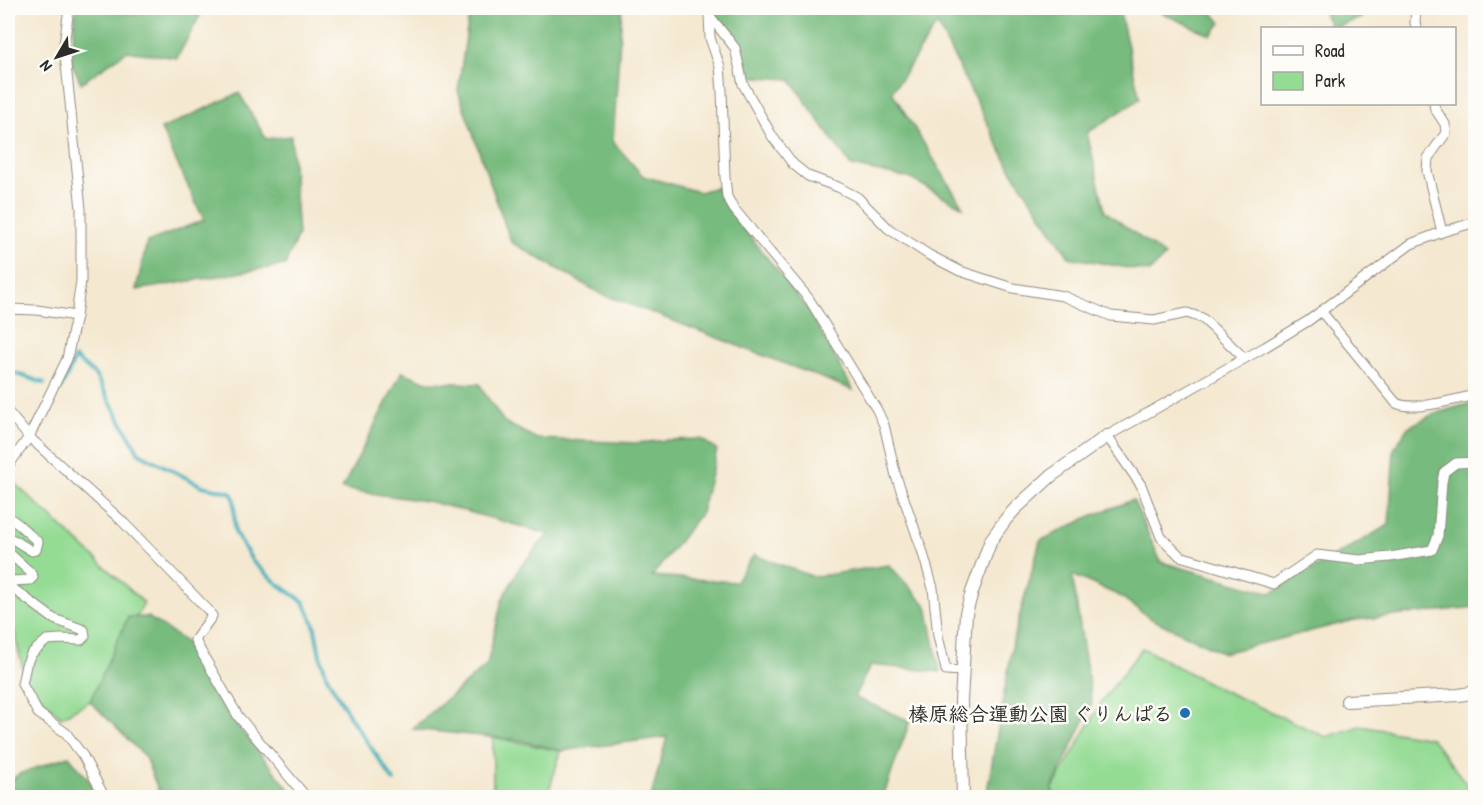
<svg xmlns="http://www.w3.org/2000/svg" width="1483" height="805" viewBox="0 0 1483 805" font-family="'Patrick Hand','Klee One',sans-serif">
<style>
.green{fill:#94db94;stroke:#608360;stroke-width:1.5}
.forest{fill:#77bb7e;stroke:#517354;stroke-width:1.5}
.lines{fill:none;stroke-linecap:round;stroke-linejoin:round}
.stream{stroke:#3dadb9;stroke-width:4}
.minor-casing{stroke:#908a7e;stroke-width:11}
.tertiary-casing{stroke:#908a7e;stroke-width:14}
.minor{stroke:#fff;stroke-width:9}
.tertiary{stroke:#fff;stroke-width:12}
.poi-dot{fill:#1f6fb2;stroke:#fdfcf7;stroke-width:2}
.labels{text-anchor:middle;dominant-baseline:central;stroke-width:5;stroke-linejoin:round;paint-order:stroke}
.poi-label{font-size:20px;font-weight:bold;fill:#2b2b2b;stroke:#fdfcf7;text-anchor:end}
</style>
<rect width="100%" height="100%" fill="#fdfcf7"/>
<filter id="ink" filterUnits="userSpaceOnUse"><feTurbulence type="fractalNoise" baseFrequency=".0167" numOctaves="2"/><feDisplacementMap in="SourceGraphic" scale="12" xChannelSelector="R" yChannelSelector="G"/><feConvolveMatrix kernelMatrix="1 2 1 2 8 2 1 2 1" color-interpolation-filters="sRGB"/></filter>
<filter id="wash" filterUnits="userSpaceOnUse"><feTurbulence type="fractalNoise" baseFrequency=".008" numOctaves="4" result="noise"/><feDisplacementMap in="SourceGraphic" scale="24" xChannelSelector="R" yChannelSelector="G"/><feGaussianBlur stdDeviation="1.35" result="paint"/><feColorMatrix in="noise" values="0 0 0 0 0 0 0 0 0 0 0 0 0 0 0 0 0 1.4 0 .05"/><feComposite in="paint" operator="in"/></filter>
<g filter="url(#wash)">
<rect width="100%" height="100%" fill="#f4e8d0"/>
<g class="green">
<path d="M11,480l133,123 -54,98 -29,16 -35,-35 -18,-76v-107z"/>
<path d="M1142,648l76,40 108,49 34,-11 71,12 44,57 1,2 -421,1 -3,-8 50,-89z"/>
<path d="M493,737l68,14 -14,46h-54z"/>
</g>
<g class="forest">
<path d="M76,8h31l28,7 10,-7h59l-27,50 -50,-7 -46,32 -10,-22z"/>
<path d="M470,8h152l-9,134 30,34 56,16 18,-5 10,20 82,104 44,79 -229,-88 -23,-8 -90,-52 -53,-151z"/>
<path d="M711,8h408l21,91 -53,34 18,78 60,45 -16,16 -80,-15 -59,-89 -73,-144 -45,68 71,115 -54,-29 -58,-12 -61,-87 -44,-3 -6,-29 -27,-35z"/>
<path d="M1151,8h58l12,15 -10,12z"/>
<path d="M1321,8h41l-1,10 -29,10z"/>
<path d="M239,93l27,46 25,-3 7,99 -13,30 -149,25 11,-48 57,-22 -43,-91z"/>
<path d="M402,372l25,10 53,2 3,7 21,31 33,17 99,4 33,-3 32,-1 16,11 -16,63 -49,63 83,6 19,-27 60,22 75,-12 38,41 13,66 -69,-7 -17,32 56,24 -26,73 1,3h-234l16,-60 -106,14 -42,-11 -107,-11 75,-64 15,-65 18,-33 29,-33 -117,-32 -90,-13z"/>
<path d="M1471,403h4v204l-120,13 -132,33 -73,-35 -30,-22 -48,-21 20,129 -40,85 3,8 -69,1 28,-162 26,-95 51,-25 42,-16 28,62 110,31 118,-68 5,-76 14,-22 26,-13z"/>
<path d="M128,617h20l39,26 19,40 25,35 58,71 4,8h-132l-16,-40 -55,-56z"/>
<path d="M69,756l22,27 8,14h-91v-14l11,-9z"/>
</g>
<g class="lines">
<g class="stream">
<path d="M8,371l36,12"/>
<path d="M61,389l14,-31 20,17 44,78 63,33 28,6 4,6 1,34 18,30 25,22 26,18 10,22 6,31 7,22 25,43 42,61"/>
</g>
</g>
</g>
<g filter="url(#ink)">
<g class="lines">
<defs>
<g id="minor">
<path d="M706,8l3,7 1,23 10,29 2,24 3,86 2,20 7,12 75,90 68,111 7,15 12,51 26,74 11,38 5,48 8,34 16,1"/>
<path d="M1416,8l-1,15 2,5"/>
<path d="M709,15l26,33 8,36 29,52 21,28 15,12 30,11 19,10 32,32 40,26 31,16 40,13 13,4 50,8 48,20 43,4 33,-7 15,5 12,11 30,29"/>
<path d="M1434,104l1,5 10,15 1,9 -18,25 -1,13 15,61"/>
<path d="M1476,221l-7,3 -27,8 -31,12 -103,77 -43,26 -158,89 34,49 20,52 19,19 94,28 43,-29 42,5 31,-3 42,-7 6,-14 4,-54 2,-10 12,-9 20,-1"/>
<path d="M8,309l29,1 39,6"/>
<path d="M1321,311l75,92c18,9 59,-4 80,-8"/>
<path d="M8,412l21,25 93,84 86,89 4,6 -17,24 4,8 39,68 69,82"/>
<path d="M8,466l21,-29 38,-78 9,-43 5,-35v-72l-17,-164 5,-37"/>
<path d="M8,517l10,7 20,18 -2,8 -4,1 -18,-11 -6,-2"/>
<path d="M8,552l22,20 3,5 -3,3 -18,1 -4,4 46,34 30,11 1,6 -4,4 -20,-1 -14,1 -16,14 -5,11 -4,19 16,29 28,20 17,23 22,42"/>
</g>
<g id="tertiary">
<path d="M1347,701l112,-6 17,-3"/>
<path d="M963,798l-2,-97 5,-88 6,-21 19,-52 15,-21 10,-11 35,-32 56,-40"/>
</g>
</defs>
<use href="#minor" class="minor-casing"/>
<use href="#tertiary" class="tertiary-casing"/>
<use href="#minor" class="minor"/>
<use href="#tertiary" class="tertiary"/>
</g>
</g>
<circle class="poi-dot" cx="1185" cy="713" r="6"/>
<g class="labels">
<g class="poi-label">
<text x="1173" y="713">榛原総合運動公園 ぐりんぱる</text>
</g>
</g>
<rect width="1483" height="805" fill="none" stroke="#fdfcf7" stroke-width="30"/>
<rect x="1261" y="27" width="195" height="78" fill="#fdfcf7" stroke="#a9a8a5" stroke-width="1.5"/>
<rect x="1273" y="46" width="30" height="9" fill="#ffffff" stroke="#a9a8a5" stroke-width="1.5"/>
<text x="1315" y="57" font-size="18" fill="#2b2b2b">Road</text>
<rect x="1273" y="72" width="30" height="18" fill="#94db94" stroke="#a9a8a5" stroke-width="1.5"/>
<text x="1315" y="87" font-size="18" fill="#2b2b2b">Park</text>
<g transform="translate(57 57) rotate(231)" stroke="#fdfcf7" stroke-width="4.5" paint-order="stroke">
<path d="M0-4.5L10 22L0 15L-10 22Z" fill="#2b2b2b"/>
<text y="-9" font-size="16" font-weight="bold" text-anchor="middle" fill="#2b2b2b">N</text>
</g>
</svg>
